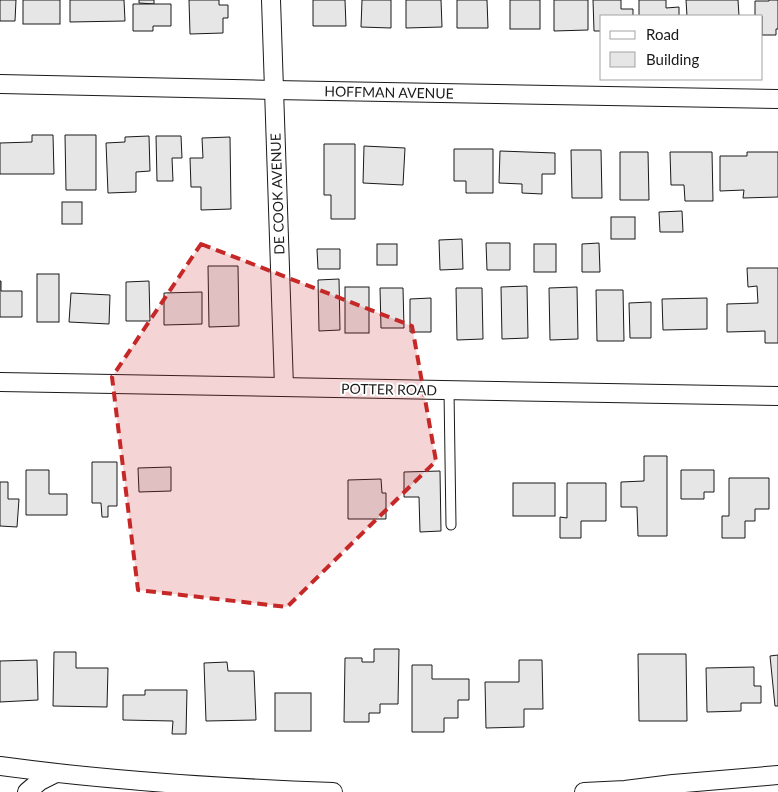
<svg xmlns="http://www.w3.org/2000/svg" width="778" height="792" viewBox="0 0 778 792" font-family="Lato,sans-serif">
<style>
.building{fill:#e6e6e6;stroke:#1a1a1a}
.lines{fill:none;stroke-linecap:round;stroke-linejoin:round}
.service-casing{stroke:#1a1a1a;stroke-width:11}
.minor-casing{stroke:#1a1a1a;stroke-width:20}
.service{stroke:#fff;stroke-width:9}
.minor{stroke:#fff;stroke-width:18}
.marked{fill:#c62828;fill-opacity:0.2;stroke:#c62828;stroke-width:4;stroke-dasharray:10 6;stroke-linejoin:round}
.labels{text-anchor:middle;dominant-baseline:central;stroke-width:4;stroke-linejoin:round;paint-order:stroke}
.street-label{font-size:14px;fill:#1a1a1a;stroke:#fff}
</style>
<rect width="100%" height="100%" fill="#fff"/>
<g class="building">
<path d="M0,0h16l-1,21h-15z"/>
<rect x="23" y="0" width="37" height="24"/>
<path d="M70,0h54l1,21 -55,1z"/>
<path d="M139,0h15v4l-15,-1z"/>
<path d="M189,0h30v5h9v13h-5v15l-33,1z"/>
<path d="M313,0h32l1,26h-33z"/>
<path d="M362,0h29v28l-30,-1z"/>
<path d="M406,0h35l1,27 -36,1z"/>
<path d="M457,0h30l1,28h-31z"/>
<rect x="510" y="0" width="30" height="29"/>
<path d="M554,0h34v30l-34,1z"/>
<path d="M593,0h28v9h12v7h-31v15h-8z"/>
<path d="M639,0h27v8l13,-1v9h-40z"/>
<path d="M686,0h52l1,16h-52z"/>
<path d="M769,0h9v29h-2v6h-14v-19h-7v-15h14z"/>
<path d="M133,4h38v22h-18v5h-20z"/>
<path d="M32,135h21l1,39h-54v-31l32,-1z"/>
<path d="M65,135h31v55h-30z"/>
<path d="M149,136l1,35 -14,1v20l-28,1 -2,-50 19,-1v-5z"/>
<path d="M156,136h25l1,22h-10l1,23h-16z"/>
<path d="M230,137l1,72 -30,1v-23h-10l-1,-29h13l-1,-20z"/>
<path d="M324,144h31v75h-24v-24h-7z"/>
<path d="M364,146l41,2 -2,37 -40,-2z"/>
<path d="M454,149h39v44h-27v-12h-12z"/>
<path d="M571,150h30l1,48h-30z"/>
<path d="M500,151l55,2v21h-13v20l-20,-1v-9l-23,-1z"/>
<path d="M620,152h28l1,48h-29z"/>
<path d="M670,152h42l1,49h-28l-1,-16h-13z"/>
<path d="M747,152h31v45l-35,1 1,-8 -24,1v-35h27z"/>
<rect x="62" y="202" width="20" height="22"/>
<path d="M682,211l1,21h-23l-1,-20z"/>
<rect x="611" y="217" width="24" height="22"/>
<path d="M462,239l1,30 -23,1 -1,-30z"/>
<path d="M486,243h24v27h-23z"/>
<path d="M599,243l1,29h-18v-28z"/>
<rect x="377" y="244" width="20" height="21"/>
<rect x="534" y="244" width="22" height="28"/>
<path d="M317,249h23v20h-22z"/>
<path d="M208,266h30l1,60 -30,1z"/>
<path d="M747,268h31v75h-13v-12l-38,1v-28l31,-1 -1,-17 -9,1z"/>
<rect x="37" y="274" width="22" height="48"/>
<path d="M339,279l1,51 -21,1 -1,-51z"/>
<path d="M0,281h1v10h21v26h-22z"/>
<path d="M149,281l1,40h-24v-39z"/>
<path d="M527,286l1,52 -26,1 -1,-52z"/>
<rect x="345" y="287" width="24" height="46"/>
<path d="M577,287l1,52 -28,1 -1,-52z"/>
<path d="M380,288h23l1,40h-23z"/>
<path d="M456,288h26l1,51 -26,1z"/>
<path d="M596,290h27l1,51h-27z"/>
<path d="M202,292v32l-38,1v-32z"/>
<path d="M71,293l39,2 -1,29 -40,-2z"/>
<path d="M431,298v34h-21v-33z"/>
<path d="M707,298v31l-44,1 -1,-31z"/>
<path d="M651,302v36h-21l-1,-35z"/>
<path d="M644,456h23v80h-29l-1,-29h-16v-25l23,-1z"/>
<path d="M92,462h25v44h-9v11h-6l-1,-14h-9z"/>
<path d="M171,467v24l-32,1 -1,-24z"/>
<path d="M26,470h23v24h18v21h-41z"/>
<path d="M681,470h33v22h-10v7h-23z"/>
<path d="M440,471l1,60 -21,1 -1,-35h-15v-25z"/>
<path d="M729,478h40v31h-14v12h-10v17h-23v-22h7z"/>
<path d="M381,479l1,14h4v26h-38v-39z"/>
<path d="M0,482h8v17h11l-2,28 -17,-1z"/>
<rect x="513" y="483" width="42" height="33"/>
<path d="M567,483h39v38h-25v17h-21v-21l7,1z"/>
<path d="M374,649h25l-1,55h-18v9h-11v9h-25l1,-64h17v4h12z"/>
<path d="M54,652h22v16h32l-1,39 -54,-1z"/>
<path d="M638,654h48l1,67h-48z"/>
<path d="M778,655v51h-3l-5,-50z"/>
<path d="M37,660l1,40 -38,2v-41z"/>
<path d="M519,660h23l1,49h-19v18l-38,1 -1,-46h34z"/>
<path d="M227,662l1,9h26l2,49 -50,1 -2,-58z"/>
<path d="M412,665h20v14h37v21h-11v18h-14v14h-32z"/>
<path d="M754,667v19h7v17h-20v8l-34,1 -1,-44z"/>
<path d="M145,690h42l-1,44h-14l1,-13 -50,-1v-25h22z"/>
<rect x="275" y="693" width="36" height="38"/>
</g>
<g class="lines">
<defs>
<path id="service" d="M449,391l2,134"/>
<g id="minor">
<path d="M271,0l13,387"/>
<path d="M0,84l274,6 504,9"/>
<path d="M0,382l778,14"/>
<path d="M0,766c110,15 222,22 333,26"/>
<path d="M27,792l13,-11 14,-7"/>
<path d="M584,792l41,-2 48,-6 105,-9"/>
</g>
</defs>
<use href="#service" class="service-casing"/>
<use href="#minor" class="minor-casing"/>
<use href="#service" class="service"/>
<use href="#minor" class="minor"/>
</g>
<path class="marked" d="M201,244l211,82 24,135 -149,146 -149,-17 -26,-213z"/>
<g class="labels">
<g class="street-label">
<text transform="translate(389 92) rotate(1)">HOFFMAN AVENUE</text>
<text transform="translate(277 194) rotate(-92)">DE COOK AVENUE</text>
<text transform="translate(389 389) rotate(1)">POTTER ROAD</text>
</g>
</g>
<rect x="600" y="15" width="162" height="65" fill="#ffffff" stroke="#a3a3a3"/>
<rect x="610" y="31" width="25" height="8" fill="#ffffff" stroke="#a3a3a3"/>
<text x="646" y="40" font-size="15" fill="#1a1a1a">Road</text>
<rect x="610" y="52" width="25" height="15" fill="#e6e6e6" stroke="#a3a3a3"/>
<text x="646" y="65" font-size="15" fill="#1a1a1a">Building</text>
</svg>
